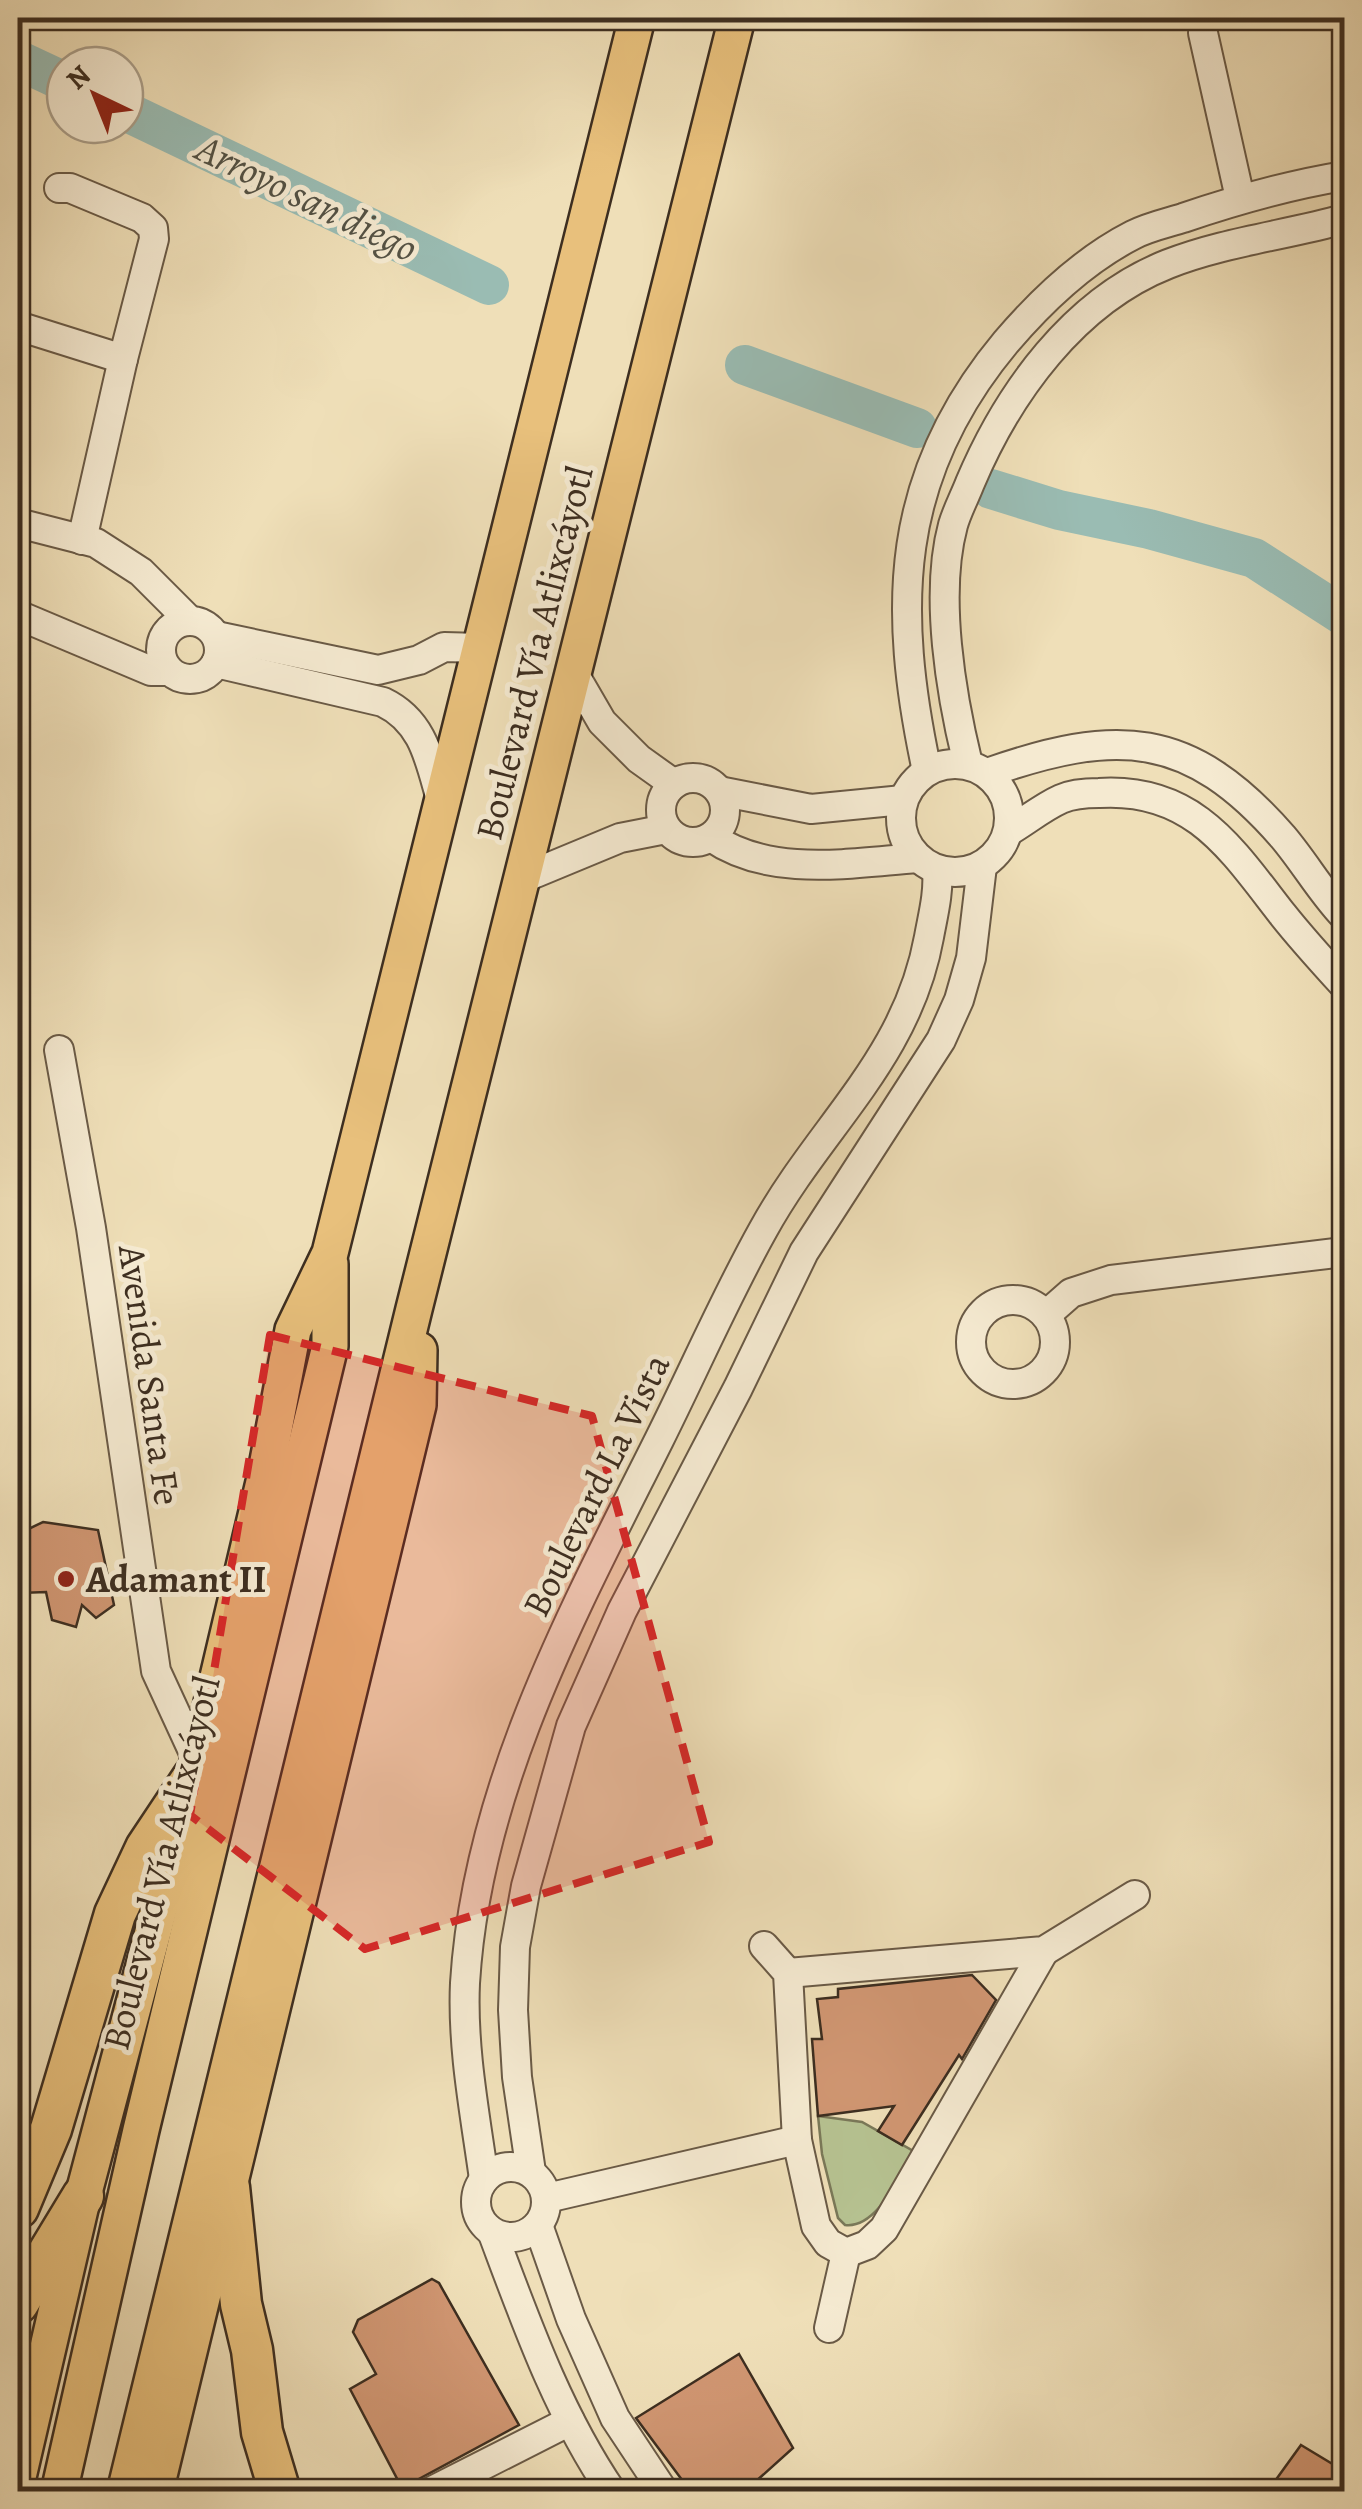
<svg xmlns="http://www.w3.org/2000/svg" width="1362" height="2509" viewBox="0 0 1362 2509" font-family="Alegreya,serif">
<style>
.green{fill:#b6c291;stroke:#7a7858;stroke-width:2.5}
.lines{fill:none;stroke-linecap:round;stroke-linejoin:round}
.river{stroke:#9abcb3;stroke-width:40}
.building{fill:#d09672;stroke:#3d2e20;stroke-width:2.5}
.minor-casing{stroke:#6a5a46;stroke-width:32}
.major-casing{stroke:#3d2e20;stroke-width:40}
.highway-casing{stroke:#3d2e20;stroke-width:45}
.minor{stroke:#f5ead1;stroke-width:28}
.major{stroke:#e8c07c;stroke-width:35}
.highway{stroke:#e8c07c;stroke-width:40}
.marked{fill:#d62828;fill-opacity:0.2;stroke:#d62828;stroke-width:8;stroke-dasharray:20 12;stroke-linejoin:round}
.poi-dot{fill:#8f2418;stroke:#f5ead1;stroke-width:4}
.labels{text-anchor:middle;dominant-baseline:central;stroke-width:10;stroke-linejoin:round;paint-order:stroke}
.street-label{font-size:38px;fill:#3d2e20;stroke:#f5ead1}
.poi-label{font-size:38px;font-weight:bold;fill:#3d2e20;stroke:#f5ead1;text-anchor:start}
.water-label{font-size:40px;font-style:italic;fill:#545245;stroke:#f5ead1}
</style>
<rect width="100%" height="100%" fill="#efdfb8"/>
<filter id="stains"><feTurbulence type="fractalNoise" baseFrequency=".002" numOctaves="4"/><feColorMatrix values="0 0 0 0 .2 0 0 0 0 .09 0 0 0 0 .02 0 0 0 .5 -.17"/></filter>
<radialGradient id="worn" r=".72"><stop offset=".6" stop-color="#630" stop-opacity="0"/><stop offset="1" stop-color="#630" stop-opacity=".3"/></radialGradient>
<path class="green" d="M818,2116l44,6 53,30c-16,24 -38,77 -70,73l-7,-7 -16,-64z"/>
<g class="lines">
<g class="river">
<path d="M18,60l47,22"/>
<path d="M125,111l364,174"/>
<path d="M745,365l172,63"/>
<path d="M991,489l68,21 90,19 105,29 90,58"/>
</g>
</g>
<g class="building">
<path d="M43,1522l55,8 16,75 -18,13 -14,-13 -6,22 -24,-7 -6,-28 -26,1 7,-27 -9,-2v-30z"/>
<path d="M972,1975l24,25 -34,59 -3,-4 -57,90 -24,-14 16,-25 -76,10 -6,-77h10l-5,-40 21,-2v-8z"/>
<path d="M432,2279l7,4 80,142 -117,63 -52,-99 26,-15 -23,-42 5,-12z"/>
<path d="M739,2354l54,94 -49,44h-53l-55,-74z"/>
<path d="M1301,2445l43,26v21h-77z"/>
</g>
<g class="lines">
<defs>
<g id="minor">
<path d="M1203,33l37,165"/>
<path d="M59,188h11l72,30 11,10 1,11 -31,120 -41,181"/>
<path d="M18,326l105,33"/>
<path d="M18,523l78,20 45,29 49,49"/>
<path d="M18,615l133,56h17"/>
<circle cx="190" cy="650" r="29"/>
<path d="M216,636l162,34 41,-10 25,-13 37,1"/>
<path d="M216,663l167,39c42,20 47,61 59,101"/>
<path d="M573,672l29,50 37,37 35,25"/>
<circle cx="955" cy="818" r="54"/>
<path d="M968,764c-17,-69 -34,-169 -15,-239 4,-14 12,-29 17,-42 38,-90 104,-182 198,-219 56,-22 119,-29 176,-45"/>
<path d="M927,771c-35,-163 -33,-295 79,-429 35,-41 78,-82 127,-107 15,-8 34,-12 50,-17 53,-18 106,-33 161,-42"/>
<path d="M987,773c129,-45 202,-44 296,64 22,26 38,55 61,79"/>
<circle cx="693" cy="810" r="32"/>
<path d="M719,791l92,18 92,-9"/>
<path d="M1009,831c17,-10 34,-24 52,-32 11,-5 27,-6 38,-6 95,-6 133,57 184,122 19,24 40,47 61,70"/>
<path d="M711,837c59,41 139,26 206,21"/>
<path d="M521,879l99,-41 46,-9"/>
<path d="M59,1050l32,178 65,443 42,91"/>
<circle cx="1013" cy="1342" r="42"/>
<path d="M1046,1315l25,-22 40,-13 233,-28"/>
<path d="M764,1946l24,27 9,167 19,86 12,17 18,10 21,-8 17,-16 160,-278"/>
<path d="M788,1973l256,-22 91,-56"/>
<circle cx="511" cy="2202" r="35"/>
<path d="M531,2172l-14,-95 -4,-67 2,-63 11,-61 45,-160 51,-115 116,-223 66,-136 137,-212 18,-40 12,-42 11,-92"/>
<path d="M484,2179c-9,-65 -22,-131 -19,-196 12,-196 108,-371 194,-543 35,-70 66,-142 104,-210 57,-104 144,-171 166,-293 4,-22 10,-44 8,-67"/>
<path d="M547,2198l250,-58"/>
<path d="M538,2225l33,94 44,99 49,74"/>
<path d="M493,2234c33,88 65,179 119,258"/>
<path d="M829,2328l17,-75"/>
<path d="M430,2492l140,-71"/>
</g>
<g id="major">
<path d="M18,2477l65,-281 115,-434 66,-280 29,-152 37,-77 307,-1235"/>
<path d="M59,2492l82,-362 189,-784v-82"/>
<path d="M125,2492l289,-1183 323,-1291"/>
<path d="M155,2492l263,-1087 1,-55"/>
</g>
<g id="highway">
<path d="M229,2187l12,117 11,46 10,82 18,60"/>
<path d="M18,2208l33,-79 64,-215 31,-66 48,-72"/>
<path d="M18,2303l65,-107"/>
</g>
</defs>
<use href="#minor" class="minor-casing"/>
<use href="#major" class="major-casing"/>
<use href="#highway" class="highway-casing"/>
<use href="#minor" class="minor"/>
<use href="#major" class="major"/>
<use href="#highway" class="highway"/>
</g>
<path class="marked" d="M270,1335l322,81 117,426 -344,107 -175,-134z"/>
<circle class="poi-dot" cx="66" cy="1579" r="10"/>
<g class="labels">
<g class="street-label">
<text transform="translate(534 653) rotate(-76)">Boulevard Vía Atlixcáyotl</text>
<text transform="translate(150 1375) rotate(82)">Avenida Santa Fe</text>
<text transform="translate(596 1485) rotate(-64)">Boulevard La Vista</text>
<text transform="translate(161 1863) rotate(-76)">Boulevard Vía Atlixcáyotl</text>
</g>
<g class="poi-label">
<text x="86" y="1579">Adamant II</text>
</g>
<g class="water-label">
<text transform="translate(307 198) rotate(26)">Arroyo san diego</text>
</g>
</g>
<rect width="1362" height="2509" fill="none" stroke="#efdfb8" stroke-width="60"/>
<rect x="20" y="20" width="1322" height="2469" fill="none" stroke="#3d2e20" stroke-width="5"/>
<rect x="30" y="30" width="1302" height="2449" fill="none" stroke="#3d2e20" stroke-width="2.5"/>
<g transform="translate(95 95) rotate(317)"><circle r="48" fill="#f5ead1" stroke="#ab9f8a" stroke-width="2.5"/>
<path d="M0-8L18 38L0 25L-18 38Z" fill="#8f2418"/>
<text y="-15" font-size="28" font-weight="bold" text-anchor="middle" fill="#3d2e20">N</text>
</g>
<rect width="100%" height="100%" filter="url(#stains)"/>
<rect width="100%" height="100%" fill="url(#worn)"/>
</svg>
